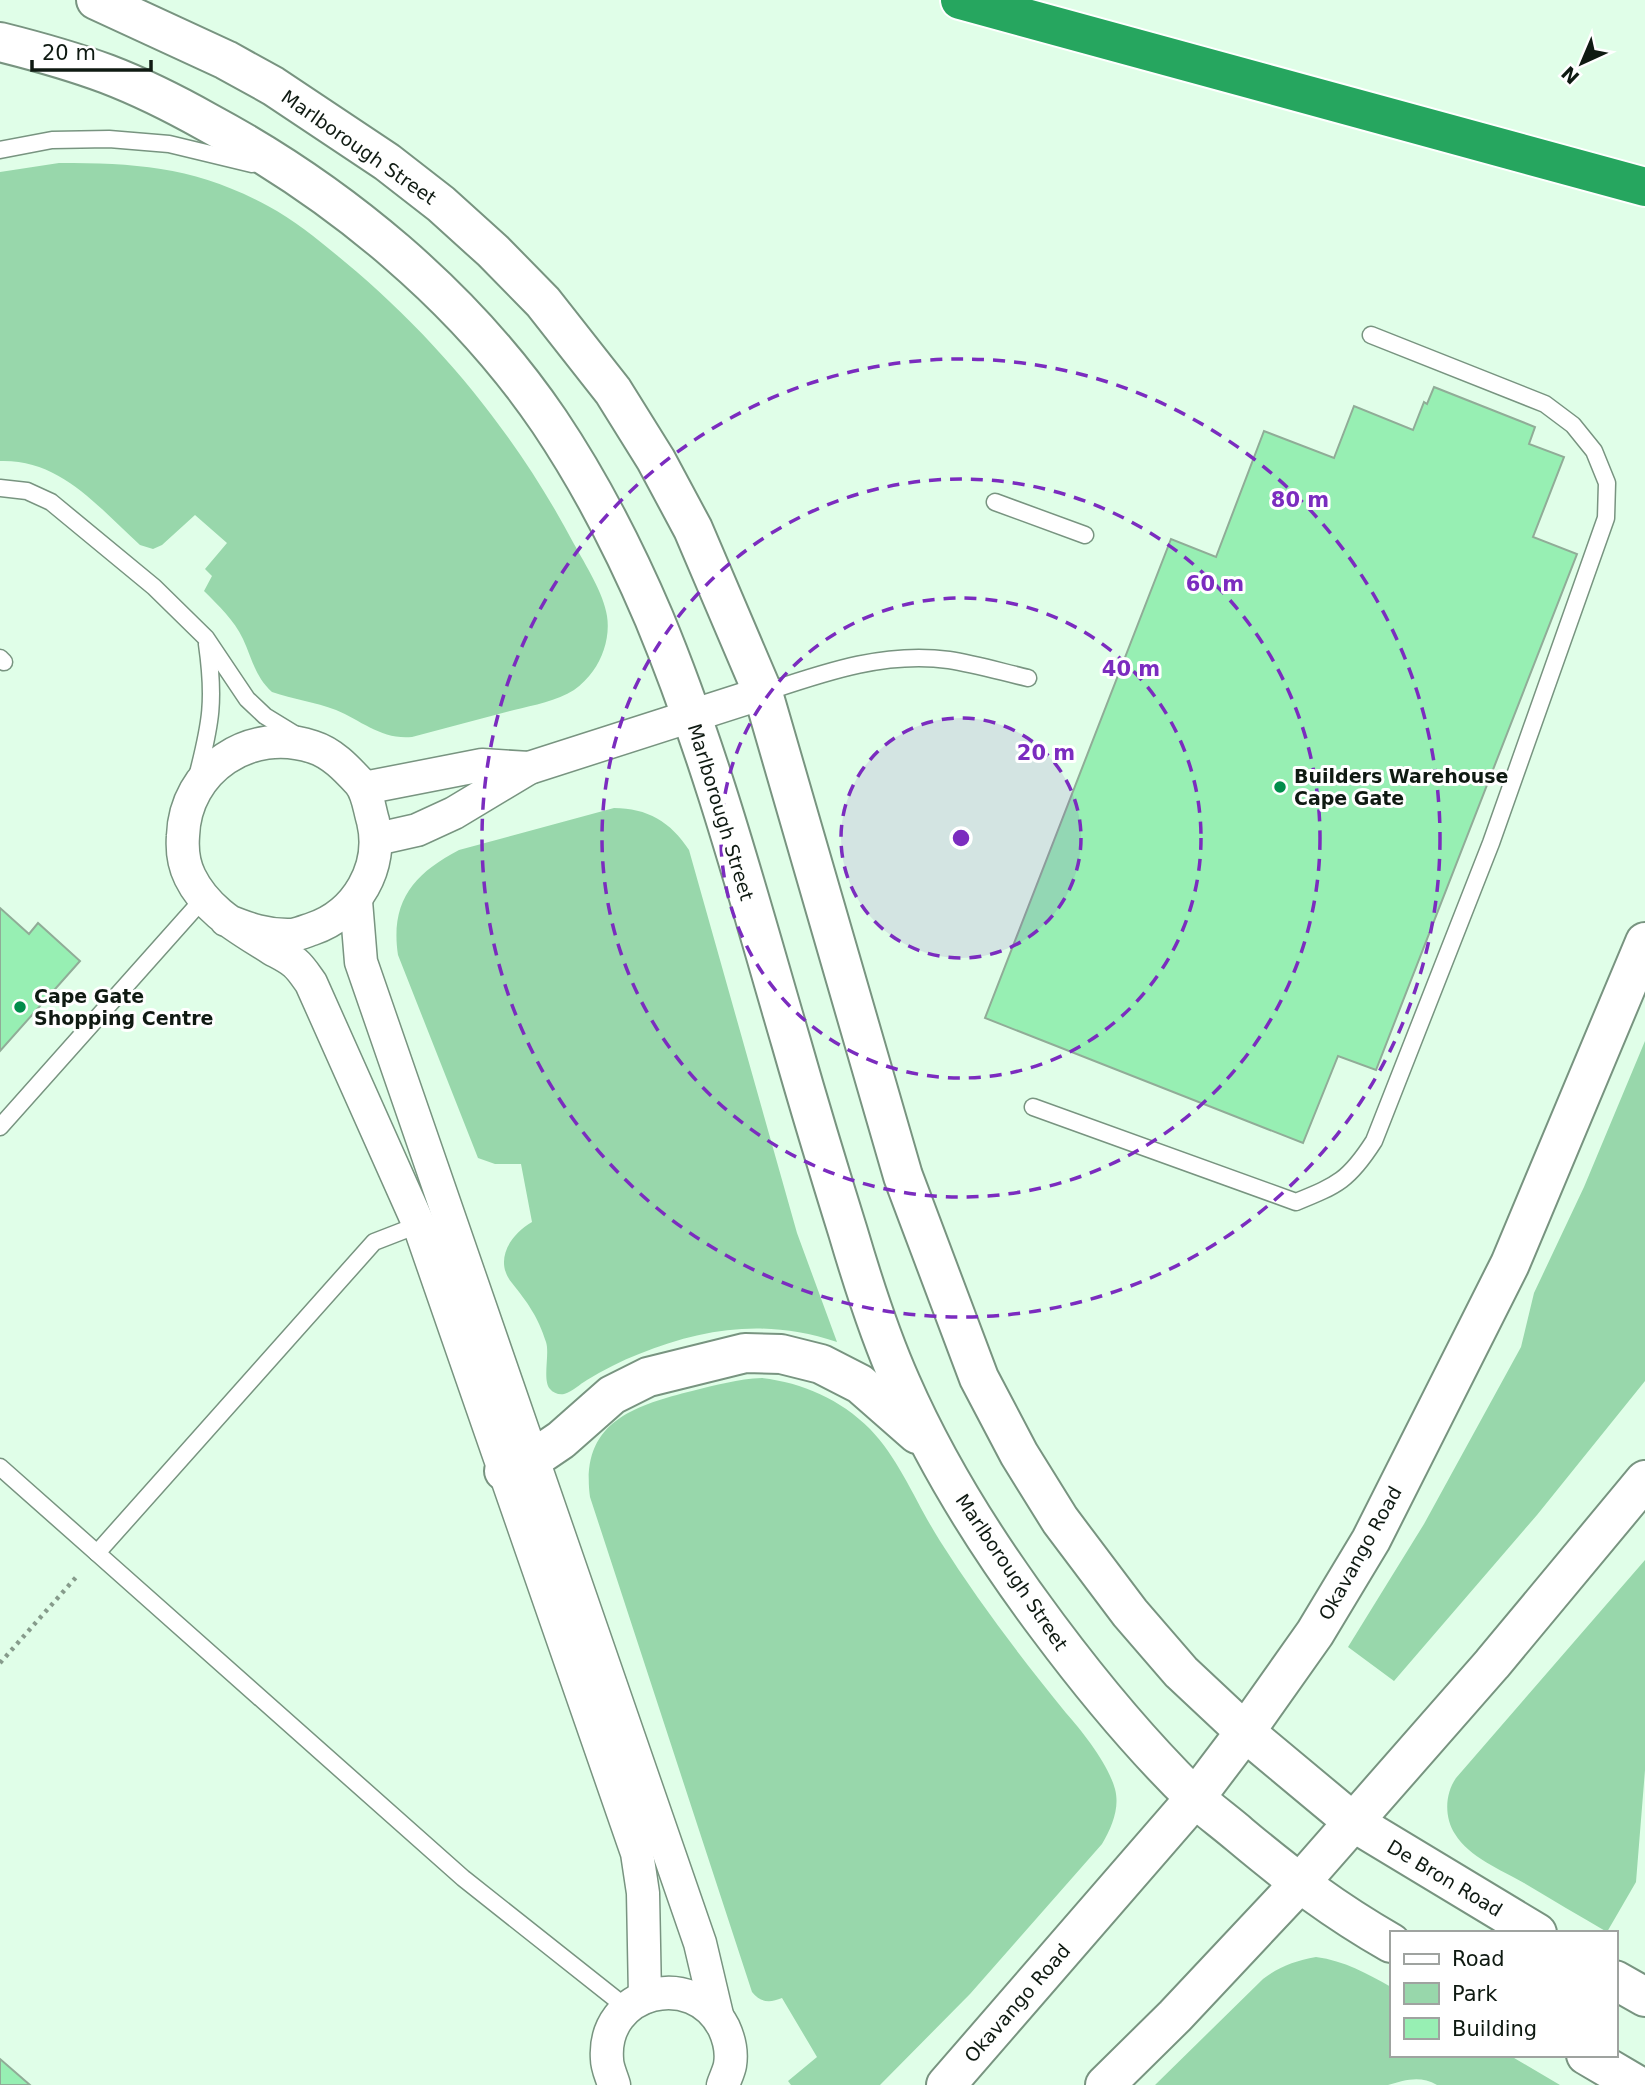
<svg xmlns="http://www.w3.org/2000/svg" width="1645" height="2085" viewBox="0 0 1645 2085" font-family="'DejaVu Sans',sans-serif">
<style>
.green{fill:#98d7ab}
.building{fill:#97efb3;stroke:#90ac97;stroke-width:2}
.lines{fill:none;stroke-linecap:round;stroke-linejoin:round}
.lane-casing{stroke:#789480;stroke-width:19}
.street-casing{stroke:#789480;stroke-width:35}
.secondary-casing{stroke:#789480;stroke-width:42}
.highway-casing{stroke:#fff;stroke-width:42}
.path{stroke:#869b8b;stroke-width:4.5;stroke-dasharray:3.5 5;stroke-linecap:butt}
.lane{stroke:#fff;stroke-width:16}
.street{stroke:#fff;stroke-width:32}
.secondary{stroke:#fff;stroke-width:38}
.highway{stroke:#26a65f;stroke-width:38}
.ring{fill:none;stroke:#7b2cbf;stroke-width:3.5;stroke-dasharray:12 9}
.poi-dot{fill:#008d4b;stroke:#fff;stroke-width:2.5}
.labels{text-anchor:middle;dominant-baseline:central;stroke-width:6;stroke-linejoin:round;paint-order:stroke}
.street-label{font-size:19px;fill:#0f1a12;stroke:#fff}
.poi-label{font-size:19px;font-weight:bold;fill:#0f1a12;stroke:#fff;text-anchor:start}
.centre{fill:#7b2cbf;stroke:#fff;stroke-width:3.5}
.ring-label{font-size:21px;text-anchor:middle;font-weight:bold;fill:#7b2cbf;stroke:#fff;stroke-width:6;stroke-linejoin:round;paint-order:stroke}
</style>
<rect width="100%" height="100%" fill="#e0fee8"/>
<g class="green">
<path d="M59,163c80,0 137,4 209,43 28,15 53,36 77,56 94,78 172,174 229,282 11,20 30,50 33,72 3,19 -3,40 -14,55 -5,7 -12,14 -19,19 -17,11 -40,15 -60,20 -34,9 -68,18 -102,27 -30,3 -50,-16 -76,-27 -21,-8 -43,-11 -64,-18 -17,-15 -20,-34 -29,-53 -9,-19 -24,-33 -39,-48l8,-15 -7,-7 22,-26 -32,-28 -33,30 -9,4 -13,-4c-42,-38 -79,-86 -140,-84v-289z"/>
<path d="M614,808c33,0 57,14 75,42l108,383 40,109c-69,-23 -131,-15 -198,12 -18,7 -36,16 -52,26 -7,4 -15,12 -23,14 -5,1 -11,-1 -14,-5 -8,-9 0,-35 -4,-47 -8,-25 -18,-39 -34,-59 -19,-23 -1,-49 20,-61l-11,-58h-26l-17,-6 -80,-203c-8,-53 15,-81 61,-105z"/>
<path d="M1645,1041v340l-108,134 -143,166 -46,-34 76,-123 97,-177 13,-54 50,-106z"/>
<path d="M762,1378c41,5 78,21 108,51 30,31 47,76 70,112 38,60 81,117 126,172 17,19 42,51 49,76 5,19 -3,38 -13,55l-132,150 -90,91h-89l-3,-4 29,-24 -35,-59c-12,5 -21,5 -30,-6l-162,-495c-10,-74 42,-91 102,-106 24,-6 46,-12 70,-13z"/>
<path d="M1645,1560v210l-9,112 -29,50c-27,-16 -55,-32 -83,-49 -23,-13 -55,-26 -69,-49 -11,-17 -10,-40 1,-56z"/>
<path d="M1316,1957c29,4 50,16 75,30v68h118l51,30h-123c-17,-10 -32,-5 -49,0h-233l108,-106c17,-13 32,-18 53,-22z"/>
</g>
<g class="building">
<path d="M1434,387l101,40 -6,17 35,13 -31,80 44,17 -201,516 -38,-14 -35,87 -318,-125 186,-479 45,18 48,-126 70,27 20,-52 59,24 11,-28 3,2z"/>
<path d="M0,908l29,26 9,-11 42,38 -80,90z"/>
<path d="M0,2059l30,26h-30z"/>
</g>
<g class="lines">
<defs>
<g id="lane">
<path d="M0,150l52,-10 57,-1 60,5 83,20"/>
<path d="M0,488l27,3 24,11 103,85 52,51 41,61 18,17 36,22"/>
<path d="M995,502l90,33"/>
<path d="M0,658l4,4"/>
<path d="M763,693c60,-20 121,-42 186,-33 26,4 53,12 79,18"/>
<path d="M197,777c14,-54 18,-77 10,-133"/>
<path d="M1033,1107l263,95c42,-17 53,-22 78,-61l117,-298 115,-325 1,-35 -13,-32 -21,-26 -28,-21 -174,-69"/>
<path d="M0,1127l203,-228"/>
<path d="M423,1223l-49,19 -277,311 366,325 164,130"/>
<path d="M0,1467l97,86"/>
</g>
<g id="street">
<path d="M364,788l118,-23 47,3"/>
<path d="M377,839l40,-9 37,-17 75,-45 234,-75"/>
<path d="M356,901l5,61 339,981 17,72"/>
<path d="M226,920c22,9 41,16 66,15 7,-1 14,-4 20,-6 45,-15 72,-62 61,-108 -4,-13 -5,-29 -14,-39 -13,-14 -27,-29 -46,-35 -62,-21 -128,22 -130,89 -1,13 1,29 7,41 17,35 51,52 82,72 7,4 16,8 23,14 6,5 11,13 16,20l108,242 218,628 6,40 2,104"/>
<path d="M614,2085c-2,-8 -7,-17 -7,-26 -5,-68 86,-92 117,-31 5,11 8,25 6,37 -1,6 -5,14 -7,20"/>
</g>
<g id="secondary">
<path d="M96,0l130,60 47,26 114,76 54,42 52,47 50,51 70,89 43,69 37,69 70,164 140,483 76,202 40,76 41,66 70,93 51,59 64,60 108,90 184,111"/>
<path d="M0,42c36,9 72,19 107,32 34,13 68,30 100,48 132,71 257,174 342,299 41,61 76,129 105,197 57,137 95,281 137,424 18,63 37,126 57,190 15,51 31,102 53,151 38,87 90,168 147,244 44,59 92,117 145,169 15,14 32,26 47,39 50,42 95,76 151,108"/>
<path d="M504,1471l29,-12 28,-19 51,-45 36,-18 97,-24 36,1 40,10 39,20 57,50"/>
<path d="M1615,1980l30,17"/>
<path d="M1586,2055l51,30"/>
<path d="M946,2085l249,-287 50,-66 70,-99 56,-93 139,-276 135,-322"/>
<path d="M1105,2085l70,-69 124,-132 193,-220 153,-184"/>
</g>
<path id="highway" d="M960,0l685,187"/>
</defs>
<use href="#lane" class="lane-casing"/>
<use href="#street" class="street-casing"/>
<use href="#secondary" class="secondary-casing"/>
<use href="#highway" class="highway-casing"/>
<path class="path" d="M0,1663l78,-88"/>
<use href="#lane" class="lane"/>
<use href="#street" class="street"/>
<use href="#secondary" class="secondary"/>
<use href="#highway" class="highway"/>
</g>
<circle cx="961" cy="838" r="120" fill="#7b2cbf" fill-opacity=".12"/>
<g class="ring">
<circle cx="961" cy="838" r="120"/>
<circle cx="961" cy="838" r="240"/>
<circle cx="961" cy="838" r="359"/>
<circle cx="961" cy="838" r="479"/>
</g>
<g class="poi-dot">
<circle cx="1280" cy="787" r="7"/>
<circle cx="20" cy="1007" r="7"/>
</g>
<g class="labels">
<g class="street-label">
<text transform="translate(359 147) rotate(35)">Marlborough Street</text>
<text transform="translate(721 812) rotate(73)">Marlborough Street</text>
<text transform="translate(1360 1553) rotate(-61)">Okavango Road</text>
<text transform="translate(1012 1572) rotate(56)">Marlborough Street</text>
<text transform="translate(1445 1878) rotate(31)">De Bron Road</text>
<text transform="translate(1017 2003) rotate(-49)">Okavango Road</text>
</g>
<g class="poi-label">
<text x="1294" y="776">Builders Warehouse<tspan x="1294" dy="22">Cape Gate</tspan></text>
<text x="34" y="996">Cape Gate<tspan x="34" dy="22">Shopping Centre</tspan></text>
</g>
</g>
<circle cx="961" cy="838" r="10" class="centre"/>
<g class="ring-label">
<text x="1300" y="507">80 m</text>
<text x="1215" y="591">60 m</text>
<text x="1131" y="676">40 m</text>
<text x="1046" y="760">20 m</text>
</g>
<rect x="1390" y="1931" width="228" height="126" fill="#ffffff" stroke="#9fa3a0" stroke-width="2"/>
<rect x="1404" y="1954" width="35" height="10" fill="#ffffff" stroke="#9fa3a0" stroke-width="2"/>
<text x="1452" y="1966" font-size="21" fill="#0f1a12">Road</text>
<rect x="1404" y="1983" width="35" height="21" fill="#98d7ab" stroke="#9fa3a0" stroke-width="2"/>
<text x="1452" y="2001" font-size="21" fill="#0f1a12">Park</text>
<rect x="1404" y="2018" width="35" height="21" fill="#97efb3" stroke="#9fa3a0" stroke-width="2"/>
<text x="1452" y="2036" font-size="21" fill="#0f1a12">Building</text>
<g transform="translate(1582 63) rotate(224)" stroke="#ffffff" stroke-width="5" paint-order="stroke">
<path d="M0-5L12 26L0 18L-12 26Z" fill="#0f1a12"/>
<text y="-10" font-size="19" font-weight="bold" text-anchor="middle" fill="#0f1a12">N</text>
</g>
<path d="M32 60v10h119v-10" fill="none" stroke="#0f1a12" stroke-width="3.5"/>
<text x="42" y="60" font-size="21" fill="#0f1a12" stroke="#ffffff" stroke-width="5" paint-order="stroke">20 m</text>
</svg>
